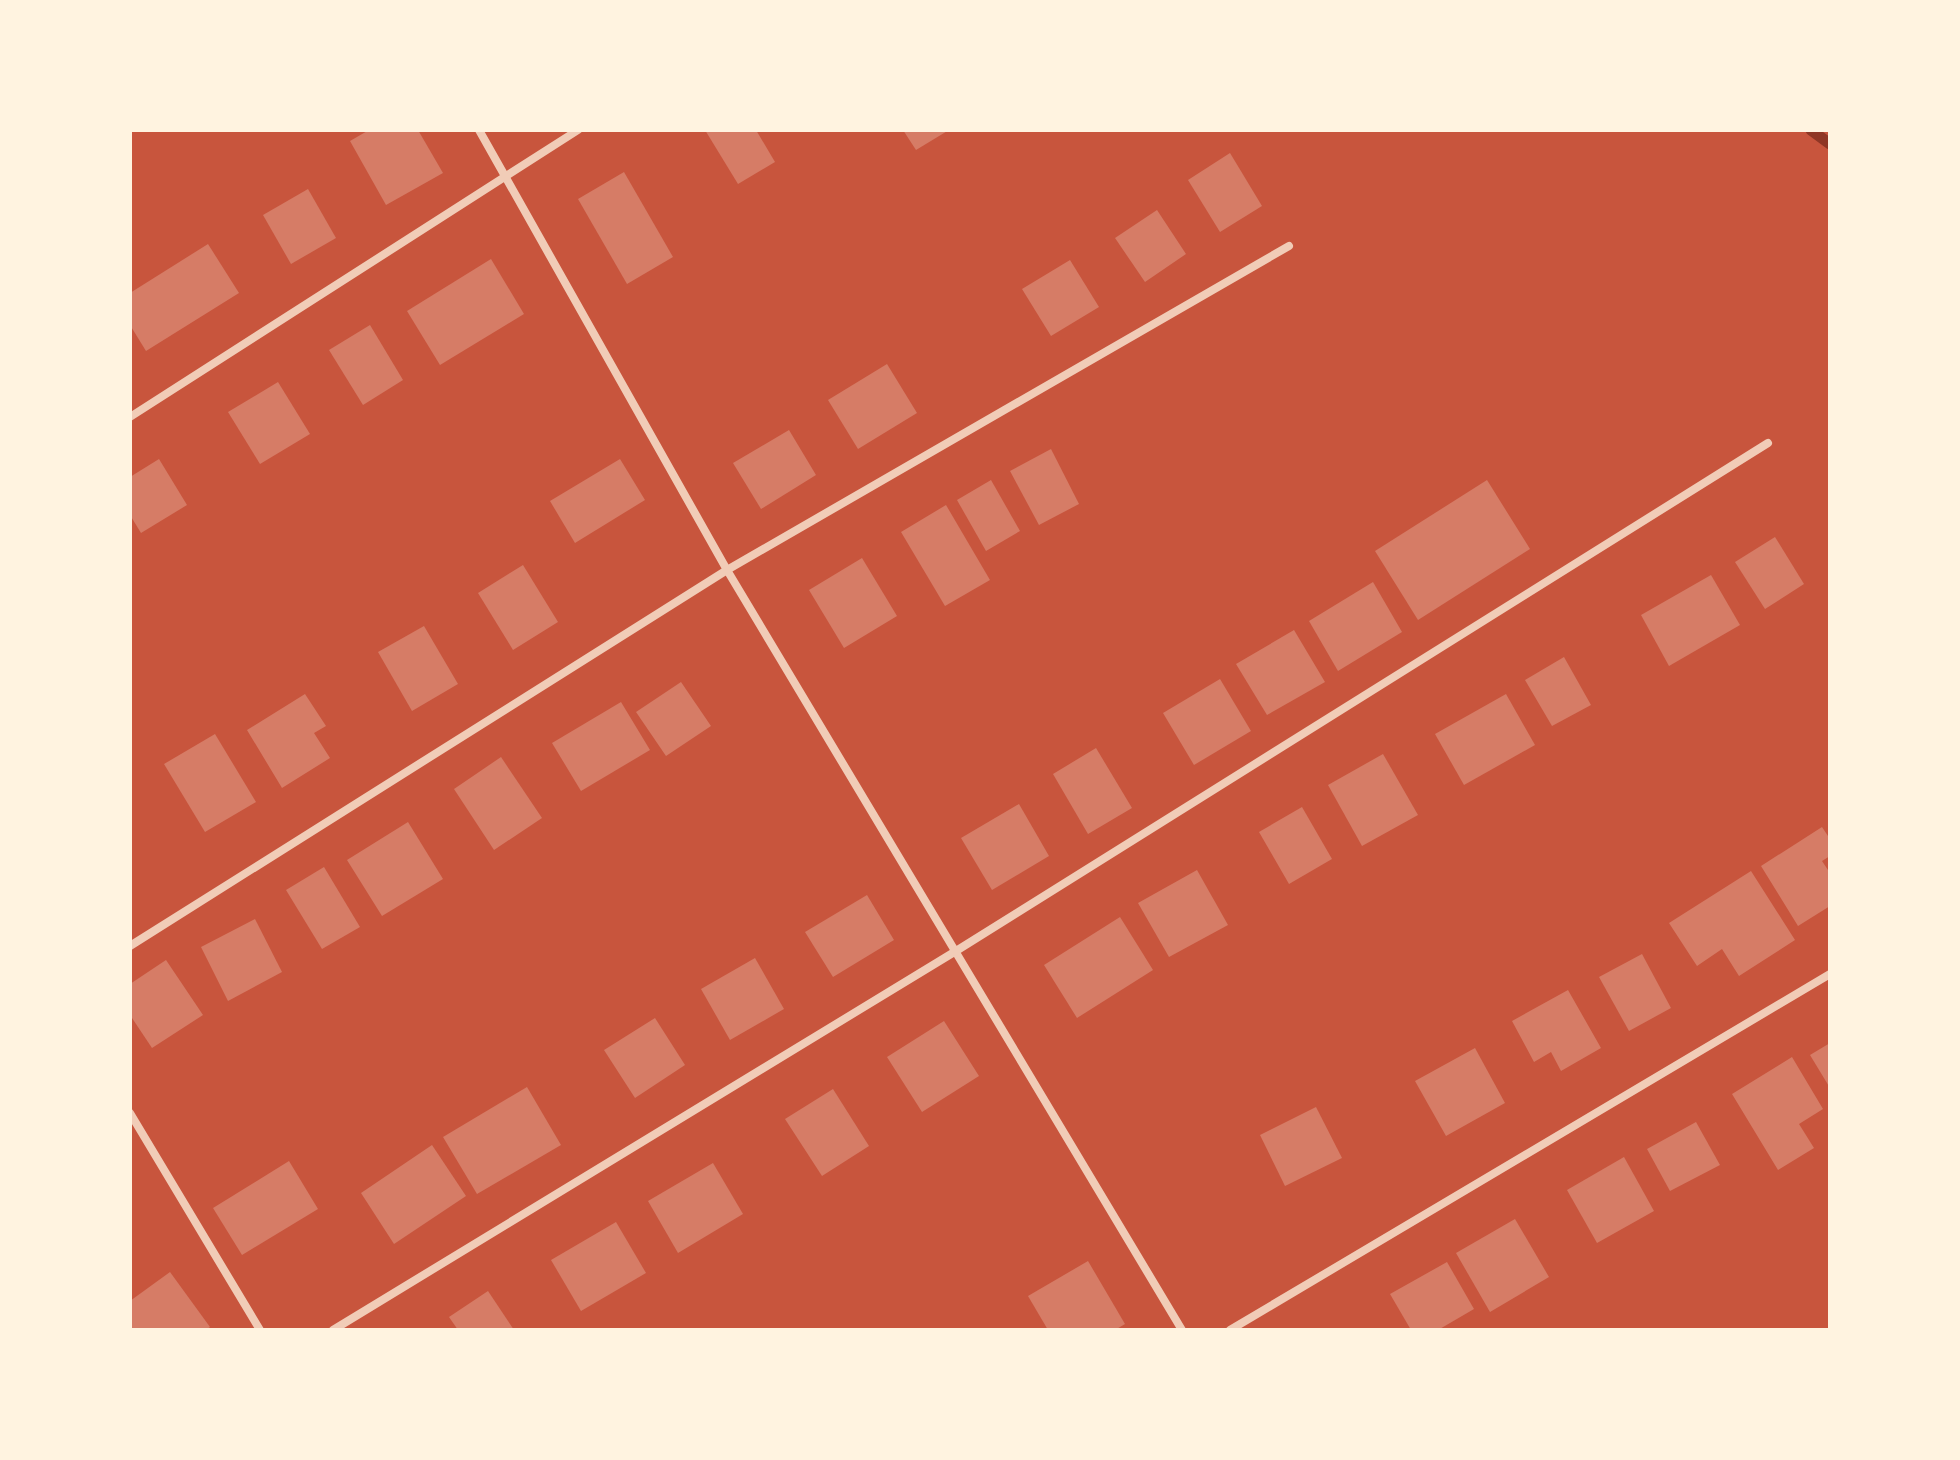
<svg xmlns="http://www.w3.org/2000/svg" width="1960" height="1460" viewBox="0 0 1960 1460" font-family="Inter,sans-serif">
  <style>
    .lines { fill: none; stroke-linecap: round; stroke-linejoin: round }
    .stream { stroke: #8f3625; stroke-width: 11 }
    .building { fill: #d67c66 }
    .minor { stroke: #f1ccb7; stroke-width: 8 }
  </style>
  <rect width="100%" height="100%" fill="#c8553d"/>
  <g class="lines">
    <!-- stream -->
    <polyline class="stream" points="1811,130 1830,144"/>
  </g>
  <!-- building -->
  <g class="building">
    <polygon points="369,130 418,130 443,173 386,205 350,141"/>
    <polygon points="705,130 756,130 775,162 738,184"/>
    <polygon points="903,130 949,130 916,150"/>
    <polygon points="1230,153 1262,206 1220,232 1188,180"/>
    <polygon points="624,172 673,257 627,284 578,199"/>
    <polygon points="308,189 336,238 291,264 263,215"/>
    <polygon points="1157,210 1186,254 1145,282 1115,238"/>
    <polygon points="208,244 239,293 146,351 130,325 130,293"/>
    <polygon points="491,259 524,314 440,365 407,311"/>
    <polygon points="1070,260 1099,307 1051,336 1022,289"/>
    <polygon points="370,325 403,380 363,405 329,350"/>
    <polygon points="887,364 917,413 858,449 828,400"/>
    <polygon points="278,382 310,434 260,464 228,412"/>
    <polygon points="789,430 816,475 761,509 733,463"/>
    <polygon points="1051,449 1079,504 1039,525 1010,471"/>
    <polygon points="159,459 187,505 141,533 130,515 130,477"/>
    <polygon points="620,459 645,500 575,543 550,501"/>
    <polygon points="991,480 1020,531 986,551 957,500"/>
    <polygon points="1487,480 1530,549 1418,620 1375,551"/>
    <polygon points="946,505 990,580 945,606 901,532"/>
    <polygon points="1775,537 1804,584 1765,609 1735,562"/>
    <polygon points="862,558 897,616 844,648 809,590"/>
    <polygon points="523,565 558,622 513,650 478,593"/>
    <polygon points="1711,575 1740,625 1669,666 1641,615"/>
    <polygon points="1373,582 1402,632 1338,671 1309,621"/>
    <polygon points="424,626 458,684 412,711 378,652"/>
    <polygon points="1294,630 1325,682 1267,715 1236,664"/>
    <polygon points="1564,657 1591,705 1552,726 1525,680"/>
    <polygon points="1220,679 1251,731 1194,765 1163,713"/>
    <polygon points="681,682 711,726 666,756 636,712"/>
    <polygon points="305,694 326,726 314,733 330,758 282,788 247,730"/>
    <polygon points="1506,694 1535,745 1464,785 1435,734"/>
    <polygon points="621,702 650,750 581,791 552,743"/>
    <polygon points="215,734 256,802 205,832 164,764"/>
    <polygon points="1096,748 1132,808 1088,834 1053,774"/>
    <polygon points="1383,754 1418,815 1362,846 1328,785"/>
    <polygon points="501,757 542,818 494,850 454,789"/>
    <polygon points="1019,804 1049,856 992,890 961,838"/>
    <polygon points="1302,807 1332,859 1289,884 1259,832"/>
    <polygon points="408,822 443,879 382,916 347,860"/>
    <polygon points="1822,827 1830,839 1830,856 1822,861 1830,873 1830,906 1798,926 1761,866"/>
    <polygon points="324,867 360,927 322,949 286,890"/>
    <polygon points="1197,870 1228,925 1169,957 1138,903"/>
    <polygon points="1751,871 1795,940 1739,976 1722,949 1697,966 1669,923"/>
    <polygon points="867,895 894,940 833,977 805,932"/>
    <polygon points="1120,917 1153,970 1077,1018 1044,965"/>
    <polygon points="255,919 282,972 228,1001 201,947"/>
    <polygon points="1642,954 1671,1008 1629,1031 1599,977"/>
    <polygon points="755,958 784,1009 730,1040 701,989"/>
    <polygon points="166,960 203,1015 152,1048 130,1015 130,984"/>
    <polygon points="1568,990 1601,1048 1561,1071 1551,1052 1534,1062 1512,1021"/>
    <polygon points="655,1018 685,1065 635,1098 604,1050"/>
    <polygon points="944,1021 979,1076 922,1112 887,1057"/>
    <polygon points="1830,1043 1830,1088 1810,1055"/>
    <polygon points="1475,1048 1505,1103 1446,1136 1415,1081"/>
    <polygon points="1792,1057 1823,1109 1799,1124 1814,1148 1778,1170 1732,1094"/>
    <polygon points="527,1087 561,1145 477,1194 443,1137"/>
    <polygon points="833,1089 869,1146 822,1176 785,1119"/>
    <polygon points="1316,1107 1342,1158 1285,1186 1260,1135"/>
    <polygon points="1696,1122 1720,1165 1670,1191 1647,1149"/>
    <polygon points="432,1145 466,1196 394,1244 361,1193"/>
    <polygon points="1624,1157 1654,1211 1597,1243 1567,1190"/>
    <polygon points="289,1161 318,1209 242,1255 213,1208"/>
    <polygon points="713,1163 743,1214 678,1253 648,1201"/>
    <polygon points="1515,1219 1549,1277 1490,1312 1456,1253"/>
    <polygon points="616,1222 646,1273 581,1311 551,1260"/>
    <polygon points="1088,1261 1125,1324 1115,1330 1048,1330 1028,1296"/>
    <polygon points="1447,1262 1474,1309 1438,1330 1411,1330 1390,1294"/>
    <polygon points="170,1272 210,1327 206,1330 130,1330 130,1301"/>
    <polygon points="488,1291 514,1330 458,1330 449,1317"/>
  </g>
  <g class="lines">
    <!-- minor -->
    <g class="minor">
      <polyline points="479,130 727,570 1182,1330"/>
      <polyline points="130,417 578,130"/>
      <polyline points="130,946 727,570 1289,246"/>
      <polyline points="130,1113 260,1330"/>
      <polyline points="333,1330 956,951 1768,443"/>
      <polyline points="1230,1330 1830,974"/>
    </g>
  </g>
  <!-- border -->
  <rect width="1960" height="1460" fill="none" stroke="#fff3e0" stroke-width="264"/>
</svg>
